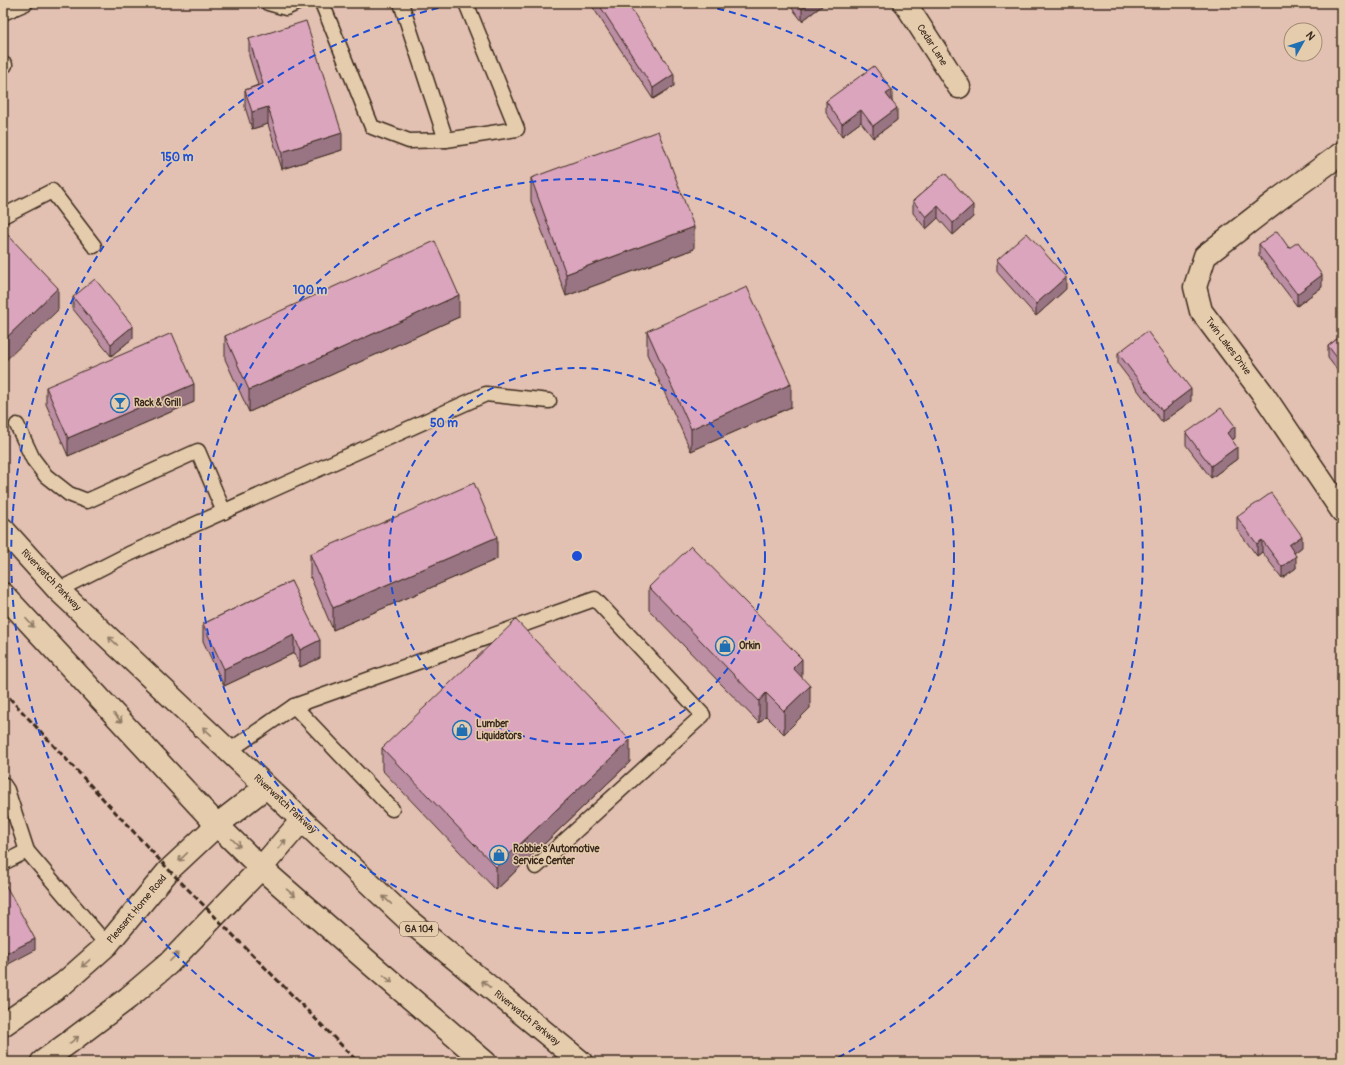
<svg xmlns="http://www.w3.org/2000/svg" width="1345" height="1065" viewBox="0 0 1345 1065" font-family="Pangolin,sans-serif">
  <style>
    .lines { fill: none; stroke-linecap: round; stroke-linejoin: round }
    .service-casing { stroke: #3b2a1e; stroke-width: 17 }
    .minor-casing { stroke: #3b2a1e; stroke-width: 25 }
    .secondary-casing { stroke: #3b2a1e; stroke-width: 25 }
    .primary-casing { stroke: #3b2a1e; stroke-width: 25 }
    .service { stroke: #e5ccad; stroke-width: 14 }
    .minor { stroke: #e5ccad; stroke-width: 22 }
    .secondary { stroke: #e5ccad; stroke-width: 22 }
    .primary { stroke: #e5ccad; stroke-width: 22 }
    .rail { stroke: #3b2a1e; stroke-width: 3; stroke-dasharray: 6 3; stroke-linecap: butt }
    .wall { fill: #bb8ea3; stroke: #3b2a1e }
    .shaded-wall { fill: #997484; stroke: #3b2a1e }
    .building { fill: #daa5bd; stroke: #3b2a1e }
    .oneway { stroke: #907b66 }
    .ring { fill: none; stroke: #1d4ed8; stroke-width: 2; stroke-dasharray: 7 5 }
    .labels { text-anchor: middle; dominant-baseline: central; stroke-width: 3; stroke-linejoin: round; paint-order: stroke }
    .shield { fill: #e5ccad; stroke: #6e5b49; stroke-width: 1 }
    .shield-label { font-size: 9px; font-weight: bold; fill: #3b2a1e }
    .street-label { font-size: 10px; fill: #3b2a1e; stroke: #e5ccad }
    .poi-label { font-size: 10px; font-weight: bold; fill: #3b2a1e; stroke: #e5ccad; text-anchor: start }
    .centre { fill: #1d4ed8; stroke: #e5ccad; stroke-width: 2 }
    .ring-label { font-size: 12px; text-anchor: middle; font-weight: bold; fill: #1d4ed8; stroke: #e5ccad; stroke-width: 3; stroke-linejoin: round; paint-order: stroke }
  </style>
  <rect width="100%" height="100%" fill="#e2c0b2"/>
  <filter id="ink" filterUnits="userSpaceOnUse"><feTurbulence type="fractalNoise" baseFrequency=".025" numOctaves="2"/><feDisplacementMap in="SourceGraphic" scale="8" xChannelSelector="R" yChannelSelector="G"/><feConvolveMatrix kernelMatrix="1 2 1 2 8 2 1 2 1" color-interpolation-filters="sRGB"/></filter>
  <g filter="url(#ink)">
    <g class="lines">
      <!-- service casing -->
      <g class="service-casing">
        <g id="service">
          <polyline points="268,3 286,8 297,3"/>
          <polyline points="322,3 372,127 409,141 446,140 401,3"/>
          <polyline points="3,13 26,3"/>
          <polyline points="3,66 5,65"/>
          <polyline points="446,140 517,129 466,3"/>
          <polyline points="3,216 52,191 94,246"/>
          <polyline points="17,425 33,459 46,476 69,494 87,501 198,451 224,512"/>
          <polyline points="58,590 129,554 486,394 549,401"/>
          <polyline points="294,706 392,809"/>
          <polyline points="229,751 294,706 595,599 703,715 536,867"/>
          <polyline points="3,784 7,790 27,851"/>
          <polyline points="3,863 27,851 107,945"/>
        </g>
      </g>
      <!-- minor casing -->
      <g class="minor-casing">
        <g id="minor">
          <polyline points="905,3 959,87"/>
          <polyline points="1342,153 1276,201 1205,256 1195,287 1201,311 1261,391 1342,511"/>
        </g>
      </g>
      <!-- secondary casing -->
      <g class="secondary-casing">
        <g id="secondary">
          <polyline points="3,1025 64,983 107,945 169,870 217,825 266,787"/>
          <polyline points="42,1062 67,1044 128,998 168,964 261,868 302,820"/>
        </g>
      </g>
      <!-- primary casing -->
      <g class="primary-casing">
        <g id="primary">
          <polyline points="3,529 58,590 408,920 581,1062"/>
          <polyline points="3,594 217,825 261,868 373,966 485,1062"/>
        </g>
      </g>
      <!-- service -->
      <use href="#service" class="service"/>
      <!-- minor -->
      <use href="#minor" class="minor"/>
      <!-- secondary -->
      <use href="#secondary" class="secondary"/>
      <!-- primary -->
      <use href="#primary" class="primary"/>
      <!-- rail -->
      <polyline class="rail" points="3,691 169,870 358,1062"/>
    </g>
    <!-- wall -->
    <g class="wall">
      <polygon points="592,3 627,3 674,86 653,99 592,6"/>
      <polygon points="788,3 823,3 823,5 802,21"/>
      <polygon points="249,39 342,150 282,169 268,124 252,129 245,107 245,90 258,85 249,56"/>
      <polygon points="826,101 892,101 897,120 873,138 861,122 842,136 826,113"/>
      <polygon points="945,173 973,217 953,235 938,218 926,229 913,213 913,201"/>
      <polygon points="531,178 694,249 566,296 531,201"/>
      <polygon points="1259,244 1289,248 1322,287 1297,306 1259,256"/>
      <polygon points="997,260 1066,289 1036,316 997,272"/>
      <polygon points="73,297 133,338 111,356 73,309"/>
      <polygon points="459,317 249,412 225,359 225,336"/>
      <polygon points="647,331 791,407 691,451 647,354"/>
      <polygon points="1342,335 1342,376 1328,358 1328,346"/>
      <polygon points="1118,353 1191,401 1162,422 1118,364"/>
      <polygon points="46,387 194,402 68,456 46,404"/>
      <polygon points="1186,433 1235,438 1232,440 1237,459 1211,478 1186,445"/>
      <polygon points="1237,517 1302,547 1294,553 1296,568 1282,578 1262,552 1257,556 1237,529"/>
      <polygon points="310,554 497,559 333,630 310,576"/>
      <polygon points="291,581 320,658 300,667 294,653 224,686 203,641 203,624"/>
      <polygon points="649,587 802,678 810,708 784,734 766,716 759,723 649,610"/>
      <polygon points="382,748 630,762 496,890 382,770"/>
    </g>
    <!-- shaded-wall -->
    <g class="shaded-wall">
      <polygon points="810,3 823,3 823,5 802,21 802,9"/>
      <polygon points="674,74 674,86 653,99 653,88"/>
      <polygon points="892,90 892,102 886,94"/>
      <polygon points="268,107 268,124 252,129 252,112"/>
      <polygon points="897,108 897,120 873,138 873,126"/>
      <polygon points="861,110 861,122 842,136 842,124"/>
      <polygon points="342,133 342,150 282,169 282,152"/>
      <polygon points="973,205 973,217 953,235 953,223"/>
      <polygon points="938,206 938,218 926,229 926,217"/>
      <polygon points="694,227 694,249 566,296 566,274"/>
      <polygon points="1322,275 1322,287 1297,306 1297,294"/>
      <polygon points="1066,277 1066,289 1036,316 1036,304"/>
      <polygon points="58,288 58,310 3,363 3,341"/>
      <polygon points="459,295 459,317 249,412 249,390"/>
      <polygon points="133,326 133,338 111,356 111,344"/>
      <polygon points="194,384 194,402 68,456 68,438"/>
      <polygon points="791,384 791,407 691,451 691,429"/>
      <polygon points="1191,389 1191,401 1162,422 1162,411"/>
      <polygon points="1235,426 1235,438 1227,444 1227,433"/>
      <polygon points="1237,447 1237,459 1211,478 1211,466"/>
      <polygon points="1302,536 1302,547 1289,557 1289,545"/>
      <polygon points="497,537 497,559 333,630 333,608"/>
      <polygon points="1262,540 1262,552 1257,556 1257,544"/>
      <polygon points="1296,556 1296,568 1282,578 1282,567"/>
      <polygon points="294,635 294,653 224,686 224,669"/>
      <polygon points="320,640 320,658 300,667 300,650"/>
      <polygon points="802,659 802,682 793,668"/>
      <polygon points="810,686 810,708 784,734 784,711"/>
      <polygon points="766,693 766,716 759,723 759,701"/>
      <polygon points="630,740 630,762 496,890 496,867"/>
      <polygon points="35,939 35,950 3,967 3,955"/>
    </g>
    <!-- building -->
    <g class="building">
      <polygon points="598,3 627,3 674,74 653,88"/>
      <polygon points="797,3 810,3 802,9"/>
      <polygon points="306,21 342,133 282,152 268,107 252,112 245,90 263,84 249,39"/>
      <polygon points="874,66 892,90 886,94 897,108 873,126 861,110 842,124 826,101"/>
      <polygon points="658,131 694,227 566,274 531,178"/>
      <polygon points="945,173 973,205 953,223 938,206 926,217 913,201"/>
      <polygon points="1277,231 1289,248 1298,242 1322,275 1297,294 1259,244"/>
      <polygon points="1027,233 1066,277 1036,304 997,260"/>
      <polygon points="7,234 58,288 3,341 3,238"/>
      <polygon points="435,241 459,295 249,390 225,336"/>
      <polygon points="95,279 133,326 111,344 73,297"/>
      <polygon points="747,287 791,384 691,429 647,331"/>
      <polygon points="1147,331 1191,389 1162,411 1118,353"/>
      <polygon points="172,333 194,384 68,438 46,387"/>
      <polygon points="1342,335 1342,364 1328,346"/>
      <polygon points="1221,408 1235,426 1227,433 1237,447 1211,466 1186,433"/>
      <polygon points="474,483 497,537 333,608 310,554"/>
      <polygon points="1271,493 1302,536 1289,545 1296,556 1282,567 1262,540 1257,544 1237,517"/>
      <polygon points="691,546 802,659 793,668 810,686 784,711 766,693 759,701 649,587"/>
      <polygon points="291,581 320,640 300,650 294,635 224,669 203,624"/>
      <polygon points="516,620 630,740 496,867 382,748"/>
      <polygon points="3,884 5,884 35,939 3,955"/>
    </g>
    <!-- one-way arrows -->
    <defs><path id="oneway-shaft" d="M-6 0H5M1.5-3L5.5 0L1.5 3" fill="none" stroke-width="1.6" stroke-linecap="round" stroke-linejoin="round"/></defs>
    <g class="oneway">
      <use href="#oneway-shaft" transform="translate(30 623) rotate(47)"/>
      <use href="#oneway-shaft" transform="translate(113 641) rotate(-137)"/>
      <use href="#oneway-shaft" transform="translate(118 718) rotate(47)"/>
      <use href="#oneway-shaft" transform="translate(207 731) rotate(-137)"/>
      <use href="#oneway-shaft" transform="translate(236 843) rotate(44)"/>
      <use href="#oneway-shaft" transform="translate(282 844) rotate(-49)"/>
      <use href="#oneway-shaft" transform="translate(183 857) rotate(136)"/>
      <use href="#oneway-shaft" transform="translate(291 893) rotate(40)"/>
      <use href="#oneway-shaft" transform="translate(387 900) rotate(-137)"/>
      <use href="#oneway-shaft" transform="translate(174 957) rotate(-45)"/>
      <use href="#oneway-shaft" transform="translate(86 963) rotate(139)"/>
      <use href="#oneway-shaft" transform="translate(388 979) rotate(40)"/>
      <use href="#oneway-shaft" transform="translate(486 984) rotate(-140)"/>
      <use href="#oneway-shaft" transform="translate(74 1040) rotate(-38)"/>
    </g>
  </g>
  <!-- distance rings -->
  <g class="ring">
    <circle cx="577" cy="556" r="188"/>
    <circle cx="577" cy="556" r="377"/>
    <path d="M325 1062A565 565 0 0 1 460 3M694 3A565 565 0 0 1 829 1062"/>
  </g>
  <!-- icons -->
  <defs>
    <g id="bar-ring" transform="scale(1)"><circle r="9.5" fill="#e5ccad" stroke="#1f6fb2" stroke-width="1.5"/><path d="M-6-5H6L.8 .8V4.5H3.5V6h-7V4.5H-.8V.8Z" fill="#1f6fb2"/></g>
    <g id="shop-ring" transform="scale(1)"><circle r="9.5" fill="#e5ccad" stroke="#1f6fb2" stroke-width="1.5"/><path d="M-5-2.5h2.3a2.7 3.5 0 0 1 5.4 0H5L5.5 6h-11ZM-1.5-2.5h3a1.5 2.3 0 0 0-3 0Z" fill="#1f6fb2"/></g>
  </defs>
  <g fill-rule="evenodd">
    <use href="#bar-ring" x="120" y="403"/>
    <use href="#shop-ring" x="725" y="646"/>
    <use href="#shop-ring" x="462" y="730"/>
    <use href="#shop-ring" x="499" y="855"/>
  </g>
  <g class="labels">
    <!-- shield labels -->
    <rect class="shield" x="400" y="922" width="38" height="14" rx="3"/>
    <g class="shield-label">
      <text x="419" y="929">GA 104</text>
    </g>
    <!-- street labels -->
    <g class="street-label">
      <text transform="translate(932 45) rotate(57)">Cedar Lane</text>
      <text transform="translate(1228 346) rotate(53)">Twin Lakes Drive</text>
      <text transform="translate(51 580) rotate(46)">Riverwatch Parkway</text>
      <text transform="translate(285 804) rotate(43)">Riverwatch Parkway</text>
      <text transform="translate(137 909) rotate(-50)">Pleasant Home Road</text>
      <text transform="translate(527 1018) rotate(39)">Riverwatch Parkway</text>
    </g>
    <!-- poi labels -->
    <g class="poi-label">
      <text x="134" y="403">Rack &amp; Grill</text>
      <text x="739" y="646">Orkin</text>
      <text x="476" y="724">Lumber<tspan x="476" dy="12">Liquidators</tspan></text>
      <text x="513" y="849">Robbie's Automotive<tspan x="513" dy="12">Service Center</tspan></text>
    </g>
  </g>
  <circle cx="577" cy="556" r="6" class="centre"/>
  <g class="ring-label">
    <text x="177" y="161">150 m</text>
    <text x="310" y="294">100 m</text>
    <text x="444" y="427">50 m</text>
  </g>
  <!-- margin -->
  <rect width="1345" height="1065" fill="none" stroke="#e5ccad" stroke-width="16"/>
  <rect x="8" y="8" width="1329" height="1049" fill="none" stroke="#3b2a1e" stroke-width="1.5" filter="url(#ink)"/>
  <!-- north arrow -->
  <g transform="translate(1303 42) rotate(51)"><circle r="19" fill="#e5ccad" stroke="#a18b74"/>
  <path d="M0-3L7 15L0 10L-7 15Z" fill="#1f6fb2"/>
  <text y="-6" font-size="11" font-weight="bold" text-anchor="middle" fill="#3b2a1e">N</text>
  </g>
</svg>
